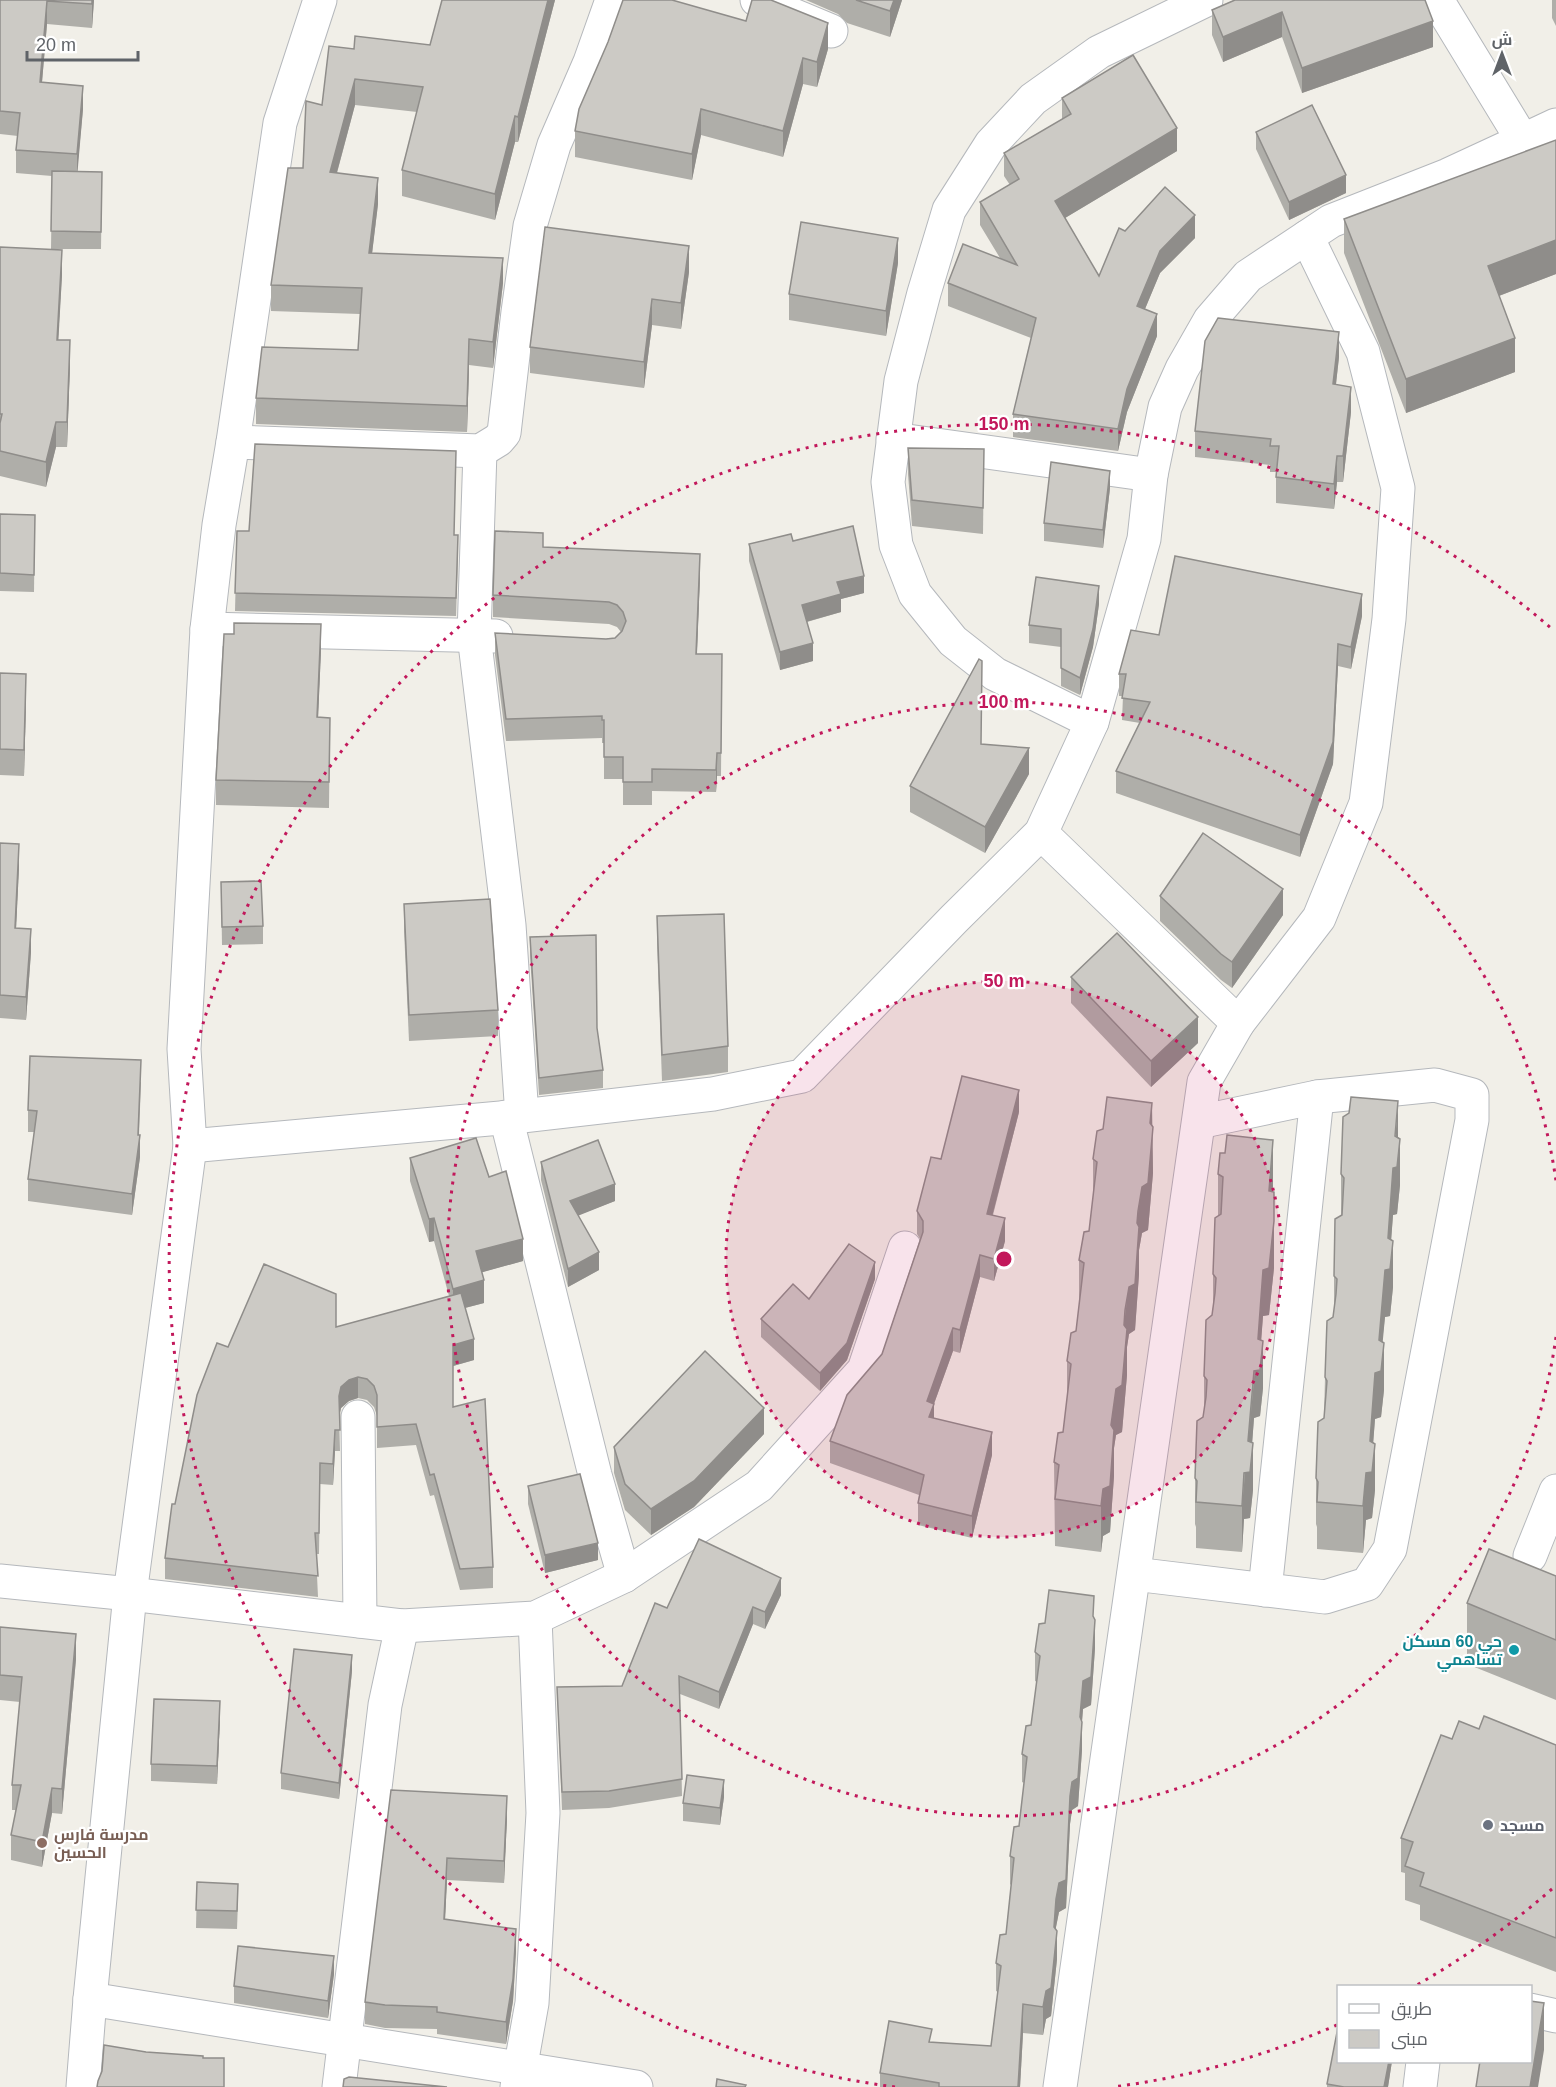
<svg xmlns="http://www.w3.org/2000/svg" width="1556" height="2087" viewBox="0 0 1556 2087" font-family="Helvetica,Cairo,sans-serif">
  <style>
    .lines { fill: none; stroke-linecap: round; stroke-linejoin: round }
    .minor-casing { stroke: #b5b8bc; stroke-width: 35 }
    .minor { stroke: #fff; stroke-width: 33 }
    .wall { fill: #afaea9 }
    .shaded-wall { fill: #8f8d8a }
    .building { fill: #cccac5; stroke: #8f8d8a; stroke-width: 1.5 }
    .ring { fill: none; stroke: #c2185b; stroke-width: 3; stroke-dasharray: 3 6 }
    .culture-dot { fill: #0f9aa8; stroke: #fff; stroke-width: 2 }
    .worship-dot { fill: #6b7280; stroke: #fff; stroke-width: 2 }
    .education-dot { fill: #8d6e63; stroke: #fff; stroke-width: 2 }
    .labels { text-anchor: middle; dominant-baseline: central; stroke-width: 4.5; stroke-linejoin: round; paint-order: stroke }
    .culture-label { font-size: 16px; font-weight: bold; fill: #0d838f; stroke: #fff; text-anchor: end }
    .worship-label { font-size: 16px; font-weight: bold; fill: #5b616d; stroke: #fff; text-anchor: start }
    .education-label { font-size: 16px; font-weight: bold; fill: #785e54; stroke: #fff; text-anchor: start }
    .centre { fill: #c2185b; stroke: #fff; stroke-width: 3 }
    .ring-label { font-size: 18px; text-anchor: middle; font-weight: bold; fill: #c2185b; stroke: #fff; stroke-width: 4.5; stroke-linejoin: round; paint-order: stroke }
  </style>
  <rect width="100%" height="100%" fill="#f1efe8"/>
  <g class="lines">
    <!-- minor casing -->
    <g class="minor-casing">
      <g id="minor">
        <polyline points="757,0 831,31"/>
        <polyline points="1437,0 1523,141"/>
        <polyline points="893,439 1151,475"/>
        <polyline points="233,442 480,451 498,440 504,433 518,312 530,226 554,145 590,62 612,0"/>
        <polyline points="480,451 474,635 509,925 522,1116"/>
        <polyline points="207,629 496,636"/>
        <polyline points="1092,722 995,674 953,641 915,594 896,545 888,482 901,381 924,293 949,210 991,144 1033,99 1099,52 1206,0"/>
        <polyline points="1041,833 1238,1023 1319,918 1366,803 1389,619 1398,488 1363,352 1307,237"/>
        <polyline points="506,1117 595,1475 624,1576"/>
        <polyline points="190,1146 522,1116 713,1094 802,1076 954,919 1041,833 1092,722 1144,539 1151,475 1165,407 1182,369 1210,320 1248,276 1331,221 1448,175 1556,125"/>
        <polyline points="358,1417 360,1621"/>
        <polyline points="1530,1556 1556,1491"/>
        <polyline points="1134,1574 1325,1597 1367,1584 1390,1549 1472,1120 1472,1095 1435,1085 1317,1097 1199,1122"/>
        <polyline points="0,1581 130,1594 402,1626 535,1618 624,1576 759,1486 864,1370 905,1248"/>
        <polyline points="1265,1590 1317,1097"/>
        <polyline points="90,1999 636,2087"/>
        <polyline points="1530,2010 1556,2016"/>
        <polyline points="83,2087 90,1999 130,1594 190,1146 184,1049 207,629 219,525 233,442 280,123 320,0"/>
        <polyline points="339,2087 385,1705 402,1626"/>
        <polyline points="517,2087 532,2003 543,1813 535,1618"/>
        <polyline points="1060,2087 1204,1082 1238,1023"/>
        <polyline points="1420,2087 1423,2062"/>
      </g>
    </g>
    <!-- minor -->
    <use href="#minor" class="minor"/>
  </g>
  <!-- wall -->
  <g class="wall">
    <polygon points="0,0 94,0 92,28 47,24 42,82 83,109 77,171 102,172 101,249 51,249 52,176 16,173 16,150 18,136 0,134"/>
    <polygon points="442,0 555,0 518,142 515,142 495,220 402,196 402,170 417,112 355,105 337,173 378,204 372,253 503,283 493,368 469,365 467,432 256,424 256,398 358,350 360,314 271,311 271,285 303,168 322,105 354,49 430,45"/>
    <polygon points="806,0 902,0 890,37 847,23 838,14"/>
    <polygon points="1234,0 1433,47 1302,93 1282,37 1223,62 1212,35 1212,10"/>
    <polygon points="1552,0 1556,0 1556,26 1552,18"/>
    <polygon points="608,42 828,49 817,87 803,84 783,157 701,135 692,180 575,157 575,131"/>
    <polygon points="1062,98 1177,151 1065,218 1099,276 1125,231 1195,238 1160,273 1145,309 1157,336 1127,412 1118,451 1013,437 1013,414 1031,338 948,306 948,283 1000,258 980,225 980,202 1010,185 1004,176 1004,153 1062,120"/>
    <polygon points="1256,132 1346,193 1289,220 1256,149"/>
    <polygon points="1556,140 1556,274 1499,296 1515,372 1406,413 1344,253 1344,219"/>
    <polygon points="0,247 62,275 58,340 70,365 67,447 56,447 46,487 0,476"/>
    <polygon points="898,263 886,336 789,320 789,294"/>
    <polygon points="689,272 681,329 652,325 644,388 530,373 530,347"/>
    <polygon points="1339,357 1336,384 1351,412 1343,482 1337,482 1334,509 1276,503 1276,472 1270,472 1270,465 1195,457 1195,431"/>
    <polygon points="908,448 984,449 983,534 912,526 908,474"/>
    <polygon points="1110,488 1103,548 1044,541 1044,523"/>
    <polygon points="0,514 35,515 34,592 0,591"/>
    <polygon points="237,531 454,535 458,552 456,616 235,611"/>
    <polygon points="793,541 864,593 841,599 841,612 807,622 813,661 780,670 749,561 749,544"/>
    <polygon points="543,547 700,576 697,654 722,654 721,776 717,776 716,792 652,791 652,805 623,805 623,779 604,779 604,743 602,743 602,738 506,741 495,655 495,633 606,639 615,638 621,632 617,627 609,624 493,617 493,595"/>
    <polygon points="1099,604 1093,647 1080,695 1061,686 1061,647 1029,643 1029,625"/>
    <polygon points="1362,616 1351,669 1338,666 1333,764 1300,857 1116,793 1116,771 1140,723 1122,720 1123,696 1119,696 1119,674 1159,635"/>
    <polygon points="321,650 318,717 330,718 329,808 216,805 216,780"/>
    <polygon points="0,673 26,700 24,776 0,775"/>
    <polygon points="981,744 1029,774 985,853 910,812 910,786"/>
    <polygon points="0,843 19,867 16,928 31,952 26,1020 0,1018"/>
    <polygon points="221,882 263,926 263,944 222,945"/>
    <polygon points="1160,896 1283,915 1232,988 1221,980 1160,921"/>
    <polygon points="404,904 498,1010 498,1036 409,1041 404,930"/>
    <polygon points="657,916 728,1046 728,1072 662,1081 657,942"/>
    <polygon points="530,937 597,1028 603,1070 603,1088 539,1095 530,955"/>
    <polygon points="1071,977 1198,1043 1151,1087 1071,1003"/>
    <polygon points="141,1082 139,1135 140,1157 132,1215 28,1201 28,1179 34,1132 28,1132 28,1110"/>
    <polygon points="1019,1112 993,1215 1005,1241 994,1281 980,1277 960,1353 953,1351 934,1404 934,1418 992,1455 972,1538 918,1525 918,1503 919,1495 830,1463 830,1441 882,1354 920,1239 917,1234 917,1211"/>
    <polygon points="1152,1125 1153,1173 1148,1230 1142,1233 1139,1250 1139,1274 1135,1330 1129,1334 1127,1347 1127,1375 1122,1432 1116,1435 1114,1448 1114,1476 1110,1532 1103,1536 1101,1552 1055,1546 1054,1462 1063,1432 1067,1403 1067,1361 1076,1331 1079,1306 1079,1260 1089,1231 1093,1202 1093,1159"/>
    <polygon points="1398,1137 1400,1185 1397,1214 1393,1215 1391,1240 1393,1287 1390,1316 1385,1317 1382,1342 1384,1390 1381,1417 1375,1419 1373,1443 1375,1490 1372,1518 1366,1520 1363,1553 1317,1549 1317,1527 1316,1524 1316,1460 1324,1418 1325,1377 1334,1313 1334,1276 1341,1215 1341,1174"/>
    <polygon points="410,1158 489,1177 523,1261 482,1272 484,1303 465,1308 474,1360 453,1366 453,1407 493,1567 493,1588 460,1590 434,1495 430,1496 416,1445 377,1448 377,1416 374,1407 367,1400 358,1398 349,1401 341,1408 339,1416 340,1451 335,1451 333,1485 320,1484 319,1554 316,1554 318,1597 165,1579 165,1558 175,1504 228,1347 336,1327 449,1296 434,1241 429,1242 410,1181"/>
    <polygon points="541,1162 615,1201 578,1215 599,1270 568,1287 541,1180"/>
    <polygon points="1218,1174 1273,1186 1274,1268 1269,1315 1263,1316 1261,1340 1263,1388 1260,1416 1254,1418 1252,1443 1253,1490 1250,1518 1244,1519 1242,1552 1196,1548 1196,1527 1195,1524 1195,1478 1204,1411 1204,1376 1213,1307 1213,1274 1218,1217"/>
    <polygon points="875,1279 847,1360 820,1391 761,1337 761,1319 809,1299"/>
    <polygon points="764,1434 694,1507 651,1535 625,1510 614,1473 614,1447"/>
    <polygon points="528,1486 598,1560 545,1573 528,1504"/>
    <polygon points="1556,1576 1556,1700 1467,1664 1467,1603"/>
    <polygon points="781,1595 765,1629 753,1624 719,1709 680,1694 682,1796 609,1808 562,1810 557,1687 622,1686 667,1608"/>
    <polygon points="1094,1619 1095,1648 1091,1705 1083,1709 1082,1721 1082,1750 1078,1806 1072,1810 1070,1824 1066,1908 1059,1912 1056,1927 1057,1959 1051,2016 1046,2019 1043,2035 1023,2033 1020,2087 880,2087 880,2073 932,2042 991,2046 998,1992 996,1991 996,1963 1006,1934 1011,1885 1010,1884 1010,1856 1019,1826 1024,1783 1022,1782 1022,1754 1031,1725 1037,1682 1035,1681 1035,1652"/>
    <polygon points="0,1627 76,1659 62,1814 52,1813 42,1867 11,1860 11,1835 16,1810 12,1810 12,1785 20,1702 0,1700"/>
    <polygon points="352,1671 339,1799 281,1789 281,1773"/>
    <polygon points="220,1719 217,1784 151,1781 151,1764"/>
    <polygon points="1479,1729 1556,1745 1556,1972 1420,1920 1420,1905 1405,1900 1405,1873 1401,1872 1401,1838 1452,1739"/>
    <polygon points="391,1790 507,1818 504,1883 447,1880 445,1919 516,1951 513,2001 506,2044 437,2034 437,2029 385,2028 365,2024 365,2002"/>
    <polygon points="724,1797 720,1825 683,1821 683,1803"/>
    <polygon points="197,1882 238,1901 237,1929 196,1928"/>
    <polygon points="334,1974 328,2018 234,2003 234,1986"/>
    <polygon points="1338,2061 1392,2061 1388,2087 1327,2087 1327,2084"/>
  </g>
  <!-- shaded-wall -->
  <g class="shaded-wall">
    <polygon points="92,0 94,0 92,28"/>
    <polygon points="548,0 555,0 518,142 518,117"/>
    <polygon points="894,0 902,0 890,37 890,11"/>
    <polygon points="47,1 47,24 40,105 40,82"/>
    <polygon points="1282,12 1282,37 1223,62 1223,37"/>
    <polygon points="1433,21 1433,47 1302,93 1302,68"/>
    <polygon points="828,23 828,49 817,87 817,62"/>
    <polygon points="803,58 803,84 783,157 783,131"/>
    <polygon points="355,79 355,105 330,198 330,172"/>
    <polygon points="83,86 83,109 77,178 77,154"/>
    <polygon points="701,109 701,135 692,180 692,154"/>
    <polygon points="515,116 515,142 495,220 495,194"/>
    <polygon points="1177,128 1177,151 1055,224 1055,201"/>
    <polygon points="1346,175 1346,193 1289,220 1289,202"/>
    <polygon points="378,178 378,204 369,279 369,253"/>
    <polygon points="1195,215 1195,238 1160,273 1137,328 1137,306 1160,251"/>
    <polygon points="898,238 898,263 886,336 886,311"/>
    <polygon points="1556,240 1556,274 1488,300 1488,266"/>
    <polygon points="689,246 689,272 681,329 681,303"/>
    <polygon points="62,250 62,275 57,365 57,340"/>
    <polygon points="503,258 503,283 493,368 493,342"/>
    <polygon points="652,299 652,325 644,388 644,362"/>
    <polygon points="1157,314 1157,336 1127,412 1118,451 1118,429 1127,389"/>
    <polygon points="1339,332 1339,357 1333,410 1333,384"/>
    <polygon points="1515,338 1515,372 1406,413 1406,379"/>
    <polygon points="469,339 469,365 467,432 467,406"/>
    <polygon points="70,340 70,365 67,447 67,422"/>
    <polygon points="1351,387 1351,412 1343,482 1343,456"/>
    <polygon points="56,422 56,447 46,487 46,462"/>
    <polygon points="1337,456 1337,482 1334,509 1334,484"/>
    <polygon points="1110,471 1110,488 1103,548 1103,530"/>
    <polygon points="700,554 700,576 696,676 696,654"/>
    <polygon points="864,576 864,593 841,599 841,612 802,623 802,605 837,582"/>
    <polygon points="1099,586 1099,604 1093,647 1080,695 1080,678"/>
    <polygon points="1362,594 1362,616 1351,669 1351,647"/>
    <polygon points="321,624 321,650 317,743 317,717"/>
    <polygon points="813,643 813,661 780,670 780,652"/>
    <polygon points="1338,644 1338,666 1333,764 1300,857 1300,835"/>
    <polygon points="26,674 26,700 24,776 24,750"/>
    <polygon points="1029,748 1029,774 985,853 985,827"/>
    <polygon points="717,753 717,776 716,792 716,770"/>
    <polygon points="19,844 19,867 15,951 15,928"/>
    <polygon points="1283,889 1283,915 1232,988 1232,962"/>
    <polygon points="31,929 31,952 26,1020 26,997"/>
    <polygon points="1198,1017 1198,1043 1151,1087 1151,1061"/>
    <polygon points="141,1060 138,1145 140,1135 140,1157 132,1215 132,1194"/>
    <polygon points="1019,1090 1019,1112 987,1236 987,1214"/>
    <polygon points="1398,1101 1398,1148 1400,1139 1400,1185 1397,1214 1393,1215 1389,1269 1393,1241 1393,1287 1390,1316 1385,1317 1380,1371 1384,1343 1384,1390 1381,1417 1375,1419 1371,1472 1375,1444 1375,1490 1372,1518 1366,1520 1363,1553 1363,1506 1366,1473 1370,1441 1375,1373 1388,1238"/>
    <polygon points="1152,1103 1153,1173 1148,1230 1142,1233 1139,1250 1139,1274 1135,1330 1129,1334 1127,1347 1127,1375 1122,1432 1116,1435 1114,1448 1114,1476 1110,1532 1103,1536 1101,1552 1101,1506"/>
    <polygon points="1273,1140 1273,1186 1269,1238 1269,1191"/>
    <polygon points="615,1184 615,1201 570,1219 570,1201"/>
    <polygon points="434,1218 434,1241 429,1242 429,1219"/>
    <polygon points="1005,1218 1005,1241 994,1281 994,1259"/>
    <polygon points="1274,1221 1274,1268 1269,1315 1263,1316 1259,1370 1263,1341 1263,1388 1260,1416 1254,1418 1250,1472 1253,1443 1253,1490 1250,1518 1244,1519 1242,1552 1242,1506 1258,1339 1263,1270"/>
    <polygon points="523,1239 523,1261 476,1274 476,1251"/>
    <polygon points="599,1252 599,1270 568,1287 568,1269"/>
    <polygon points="980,1255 980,1277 960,1353 960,1330"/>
    <polygon points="875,1262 875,1279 847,1360 820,1391 820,1373"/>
    <polygon points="484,1280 484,1303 453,1311 453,1289"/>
    <polygon points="953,1328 953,1351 927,1423 927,1401"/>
    <polygon points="474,1339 474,1360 453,1366 453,1345"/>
    <polygon points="358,1377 358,1398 349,1401 341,1408 339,1417 339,1396 341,1387 349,1380"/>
    <polygon points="934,1404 934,1426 929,1417"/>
    <polygon points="764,1408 764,1434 694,1507 651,1535 651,1509"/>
    <polygon points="335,1430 335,1451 333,1485 333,1464"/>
    <polygon points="992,1432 992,1455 972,1538 972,1516"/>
    <polygon points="598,1543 598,1560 545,1573 545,1555"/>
    <polygon points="781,1578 781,1595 765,1629 765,1612"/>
    <polygon points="753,1607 753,1624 719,1709 719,1692"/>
    <polygon points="1095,1620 1095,1648 1091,1705 1083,1709 1080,1746 1080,1717 1083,1681"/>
    <polygon points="76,1634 76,1659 62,1814 62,1789"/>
    <polygon points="352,1655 352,1671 339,1799 339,1783"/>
    <polygon points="220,1701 220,1719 217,1784 217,1766"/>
    <polygon points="1082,1722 1082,1750 1078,1806 1072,1810 1070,1824 1066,1908 1059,1912 1056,1927 1054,1955 1054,1927 1056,1899 1070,1796"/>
    <polygon points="724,1780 724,1797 720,1825 720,1808"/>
    <polygon points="52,1788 52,1813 42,1867 42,1842"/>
    <polygon points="507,1796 507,1818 504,1883 504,1861"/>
    <polygon points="447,1858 447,1880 444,1941 444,1919"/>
    <polygon points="516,1929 516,1951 513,2001 506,2044 506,2022"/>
    <polygon points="1057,1931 1057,1959 1051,2016 1046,2019 1043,2035 1043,2007"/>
    <polygon points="334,1956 334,1974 328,2018 328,2001"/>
    <polygon points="1544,2003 1544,2050 1538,2087 1530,2087"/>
    <polygon points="1023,2004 1023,2033 1020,2087 1018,2087"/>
    <polygon points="1389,2061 1392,2061 1388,2087 1384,2087"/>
  </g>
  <!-- building -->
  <g class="building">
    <polygon points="0,0 92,0 92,4 47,1 40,82 83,86 77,154 16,150 20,113 0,111"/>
    <polygon points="442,0 548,0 518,117 515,116 495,194 402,170 423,87 355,79 330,172 378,178 369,253 503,258 493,342 469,339 467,406 256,398 262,347 358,350 362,288 271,285 288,168 303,168 306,101 322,105 329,46 354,49 355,36 430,45"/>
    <polygon points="623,0 672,0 746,21 752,0 771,0 828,23 817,62 803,58 783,131 701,109 692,154 575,131 579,109 608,42"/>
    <polygon points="856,0 894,0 890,11"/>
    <polygon points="1235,0 1425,0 1433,21 1302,68 1282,12 1223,37 1212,10"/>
    <polygon points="1133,55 1177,128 1055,201 1099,276 1119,228 1125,231 1165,187 1195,215 1160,251 1137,306 1157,314 1127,389 1118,429 1013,414 1036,318 948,283 963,244 1017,265 980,202 1019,179 1004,153 1071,114 1062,98"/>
    <polygon points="1312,105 1346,175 1289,202 1256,132"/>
    <polygon points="1556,140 1556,240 1488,266 1515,338 1406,379 1344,219"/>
    <polygon points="52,171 102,172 101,232 51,231"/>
    <polygon points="801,222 898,238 886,311 789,294"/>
    <polygon points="545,227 689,246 681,303 652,299 644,362 530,347"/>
    <polygon points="0,247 62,250 57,340 70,340 67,422 56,422 46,462 0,451 0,423 2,414 0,414"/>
    <polygon points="1218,318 1339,332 1333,384 1351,387 1343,456 1337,456 1334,484 1276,477 1279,446 1270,446 1271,439 1195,431 1205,341"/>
    <polygon points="255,444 456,451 454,535 458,535 456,598 235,593 237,531 249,531"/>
    <polygon points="908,448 984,449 983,508 912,500"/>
    <polygon points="1051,462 1110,471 1103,530 1044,523"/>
    <polygon points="0,514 35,515 34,575 0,573"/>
    <polygon points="853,526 864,576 837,582 841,594 802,605 813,643 780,652 749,544 791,534 793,541"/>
    <polygon points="495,531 543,533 543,547 700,554 696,654 722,654 721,753 717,753 716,770 652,769 652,782 623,782 623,757 604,757 604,720 602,720 602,716 506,719 495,633 606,639 615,638 622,631 626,621 623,612 617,605 609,602 493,595"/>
    <polygon points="1175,556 1362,594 1351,647 1338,644 1333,742 1300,835 1116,771 1150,702 1122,698 1126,674 1119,674 1131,630 1159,635"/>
    <polygon points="1036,577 1099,586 1093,629 1080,678 1061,668 1061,629 1029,625"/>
    <polygon points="234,623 321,624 317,717 330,718 329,782 216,780 224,634 234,634"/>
    <polygon points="979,659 982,661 981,744 1029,748 985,827 910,786"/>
    <polygon points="0,673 26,674 24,750 0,749"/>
    <polygon points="1203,833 1283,889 1232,962 1221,954 1160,896"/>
    <polygon points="0,843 19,844 15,928 31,929 26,997 0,995"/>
    <polygon points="261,881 263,926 222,927 221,882"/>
    <polygon points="490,899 498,1010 409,1015 404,904"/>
    <polygon points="724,914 728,1046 662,1055 657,916"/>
    <polygon points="1117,933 1198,1017 1151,1061 1071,977"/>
    <polygon points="596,935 597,1028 603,1070 539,1078 530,937"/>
    <polygon points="30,1056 141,1060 138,1135 140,1135 132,1194 28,1179 37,1111 28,1110"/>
    <polygon points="962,1076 1019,1090 987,1214 1005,1218 994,1259 980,1255 960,1330 953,1328 927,1401 934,1404 929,1417 992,1432 972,1516 918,1503 924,1475 830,1441 847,1395 882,1354 923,1232 923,1221 917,1211 931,1157 941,1159"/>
    <polygon points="1107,1097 1152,1103 1150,1123 1153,1127 1148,1183 1142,1187 1138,1211 1137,1223 1139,1227 1135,1284 1129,1287 1125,1310 1124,1325 1127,1329 1122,1385 1116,1389 1111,1425 1114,1430 1110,1486 1103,1489 1101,1506 1055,1499 1059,1465 1054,1462 1058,1433 1063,1432 1071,1364 1067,1361 1071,1333 1076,1331 1084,1263 1079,1260 1084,1232 1089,1231 1097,1162 1093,1159 1097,1131 1103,1129"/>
    <polygon points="1351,1097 1398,1101 1395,1136 1400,1139 1397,1167 1393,1168 1388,1238 1393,1241 1390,1269 1385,1270 1379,1340 1384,1343 1381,1371 1375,1373 1370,1441 1375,1444 1372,1472 1366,1473 1363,1506 1317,1502 1318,1482 1316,1478 1318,1422 1324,1418 1327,1381 1325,1377 1327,1321 1333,1317 1336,1294 1337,1279 1334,1276 1335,1219 1342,1215 1344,1178 1341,1174 1343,1117 1349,1113"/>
    <polygon points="1227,1135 1273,1140 1269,1191 1274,1192 1274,1221 1269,1268 1263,1270 1258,1339 1263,1341 1260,1370 1254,1371 1248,1441 1253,1443 1250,1472 1244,1473 1242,1506 1196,1502 1197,1481 1195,1478 1197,1421 1203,1417 1206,1397 1207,1380 1204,1376 1206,1320 1212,1315 1215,1293 1216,1278 1213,1274 1215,1218 1221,1214 1223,1177 1218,1174 1220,1153 1225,1153"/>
    <polygon points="476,1138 489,1177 506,1171 523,1239 476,1251 484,1280 453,1289 434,1218 429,1219 410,1158"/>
    <polygon points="598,1140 615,1184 570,1201 599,1252 568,1269 541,1162"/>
    <polygon points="849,1244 875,1262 847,1343 820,1373 761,1319 793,1284 809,1299"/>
    <polygon points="264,1264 336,1294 336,1327 461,1293 474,1339 453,1345 453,1407 485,1399 493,1567 460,1569 434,1474 430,1475 416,1424 377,1427 377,1395 374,1386 367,1379 358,1377 349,1380 341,1387 339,1396 340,1430 335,1430 333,1464 320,1463 319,1533 315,1533 318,1576 165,1558 172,1504 175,1504 197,1395 217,1343 228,1347"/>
    <polygon points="705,1351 764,1408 694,1481 651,1509 625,1484 614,1447"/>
    <polygon points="580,1474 598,1543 545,1555 528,1486"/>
    <polygon points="699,1539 781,1578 765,1612 753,1607 719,1692 679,1676 682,1779 609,1791 562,1792 557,1687 622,1686 655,1603 667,1608"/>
    <polygon points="1489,1549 1556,1576 1556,1640 1467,1603"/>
    <polygon points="1049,1590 1094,1596 1093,1616 1095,1620 1091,1677 1083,1681 1080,1717 1082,1722 1078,1778 1072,1782 1070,1796 1066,1880 1059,1883 1056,1899 1054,1927 1057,1931 1051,1988 1046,1991 1043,2007 1023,2004 1018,2087 939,2087 939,2083 880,2073 889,2021 932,2029 929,2042 991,2046 1001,1966 996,1963 1000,1935 1006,1934 1014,1858 1010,1856 1014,1827 1019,1826 1027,1757 1022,1754 1026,1726 1031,1725 1040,1656 1035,1652 1039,1624 1045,1623"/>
    <polygon points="0,1627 76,1634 62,1789 52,1788 42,1842 11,1835 21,1785 12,1785 22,1677 0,1675"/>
    <polygon points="294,1649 352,1655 339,1783 281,1773"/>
    <polygon points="154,1699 220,1701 217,1766 151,1764"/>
    <polygon points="1484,1716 1556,1745 1556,1938 1420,1886 1424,1873 1405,1866 1413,1842 1401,1838 1441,1735 1452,1739 1459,1721 1479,1729"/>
    <polygon points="687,1775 724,1780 720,1808 683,1803"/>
    <polygon points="391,1790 507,1796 504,1861 447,1858 444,1919 516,1929 513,1979 506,2022 437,2012 437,2007 385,2005 365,2002"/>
    <polygon points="197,1882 238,1884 237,1911 196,1910"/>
    <polygon points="238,1946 334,1956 328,2001 234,1986"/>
    <polygon points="1530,2001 1544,2003 1530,2087 1476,2087 1480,2061 1530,2061"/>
    <polygon points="1338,2027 1338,2061 1389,2061 1384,2087 1344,2087 1327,2084"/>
    <polygon points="104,2045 146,2052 203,2056 203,2058 224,2058 224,2087 97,2087 98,2081 102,2071"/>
    <polygon points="349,2077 447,2087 343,2087 344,2079"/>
    <polygon points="717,2079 746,2085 745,2087 716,2087"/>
  </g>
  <!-- distance rings -->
  <circle cx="1004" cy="1259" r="278" fill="#c2185b" fill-opacity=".12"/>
  <g class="ring">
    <circle cx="1004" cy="1259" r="278"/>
    <path d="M1556 1337A557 557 0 1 1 1556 1181"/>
    <path d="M1552 1889A835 835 0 0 1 1415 1986M1337 2025A835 835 0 0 1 1113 2087M895 2087A835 835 0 1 1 1552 629"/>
  </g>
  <!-- markers -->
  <circle class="culture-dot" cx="1514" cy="1650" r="6"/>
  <circle class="worship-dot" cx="1488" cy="1825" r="6"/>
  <circle class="education-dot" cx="42" cy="1843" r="6"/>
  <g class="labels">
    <!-- culture labels -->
    <g class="culture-label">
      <text x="1502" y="1641">حي 60 مسكن<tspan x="1502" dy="18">تساهمي</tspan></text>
    </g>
    <!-- worship labels -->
    <g class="worship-label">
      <text x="1500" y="1825">مسجد</text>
    </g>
    <!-- education labels -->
    <g class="education-label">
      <text x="54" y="1834">مدرسة فارس<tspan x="54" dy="18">الحسين</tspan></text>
    </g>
  </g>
  <circle cx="1004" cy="1259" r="9" class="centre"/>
  <g class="ring-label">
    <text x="1004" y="430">150 m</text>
    <text x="1004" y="708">100 m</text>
    <text x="1004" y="987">50 m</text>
  </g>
  <!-- legend -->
  <rect x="1337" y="1985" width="195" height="78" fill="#ffffff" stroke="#bfc1c3" stroke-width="1.5"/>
  <rect x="1349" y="2004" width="30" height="9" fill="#ffffff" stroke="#bfc1c3" stroke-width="1.5"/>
  <text x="1391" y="2015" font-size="18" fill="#5f6368">طريق</text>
  <rect x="1349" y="2030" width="30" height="18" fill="#cccac5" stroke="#bfc1c3" stroke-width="1.5"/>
  <text x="1391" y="2045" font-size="18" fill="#5f6368">مبنى</text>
  <!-- north arrow -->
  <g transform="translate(1502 54)" stroke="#ffffff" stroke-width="4.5" paint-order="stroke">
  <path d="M0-4.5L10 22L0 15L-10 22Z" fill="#5f6368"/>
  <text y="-9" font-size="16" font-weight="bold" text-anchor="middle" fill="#5f6368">ش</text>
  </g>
  <!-- scale -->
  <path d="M27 51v9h111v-9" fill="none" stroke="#5f6368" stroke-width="3"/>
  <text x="36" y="51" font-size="18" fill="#5f6368" stroke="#ffffff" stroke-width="4.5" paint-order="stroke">20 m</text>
</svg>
